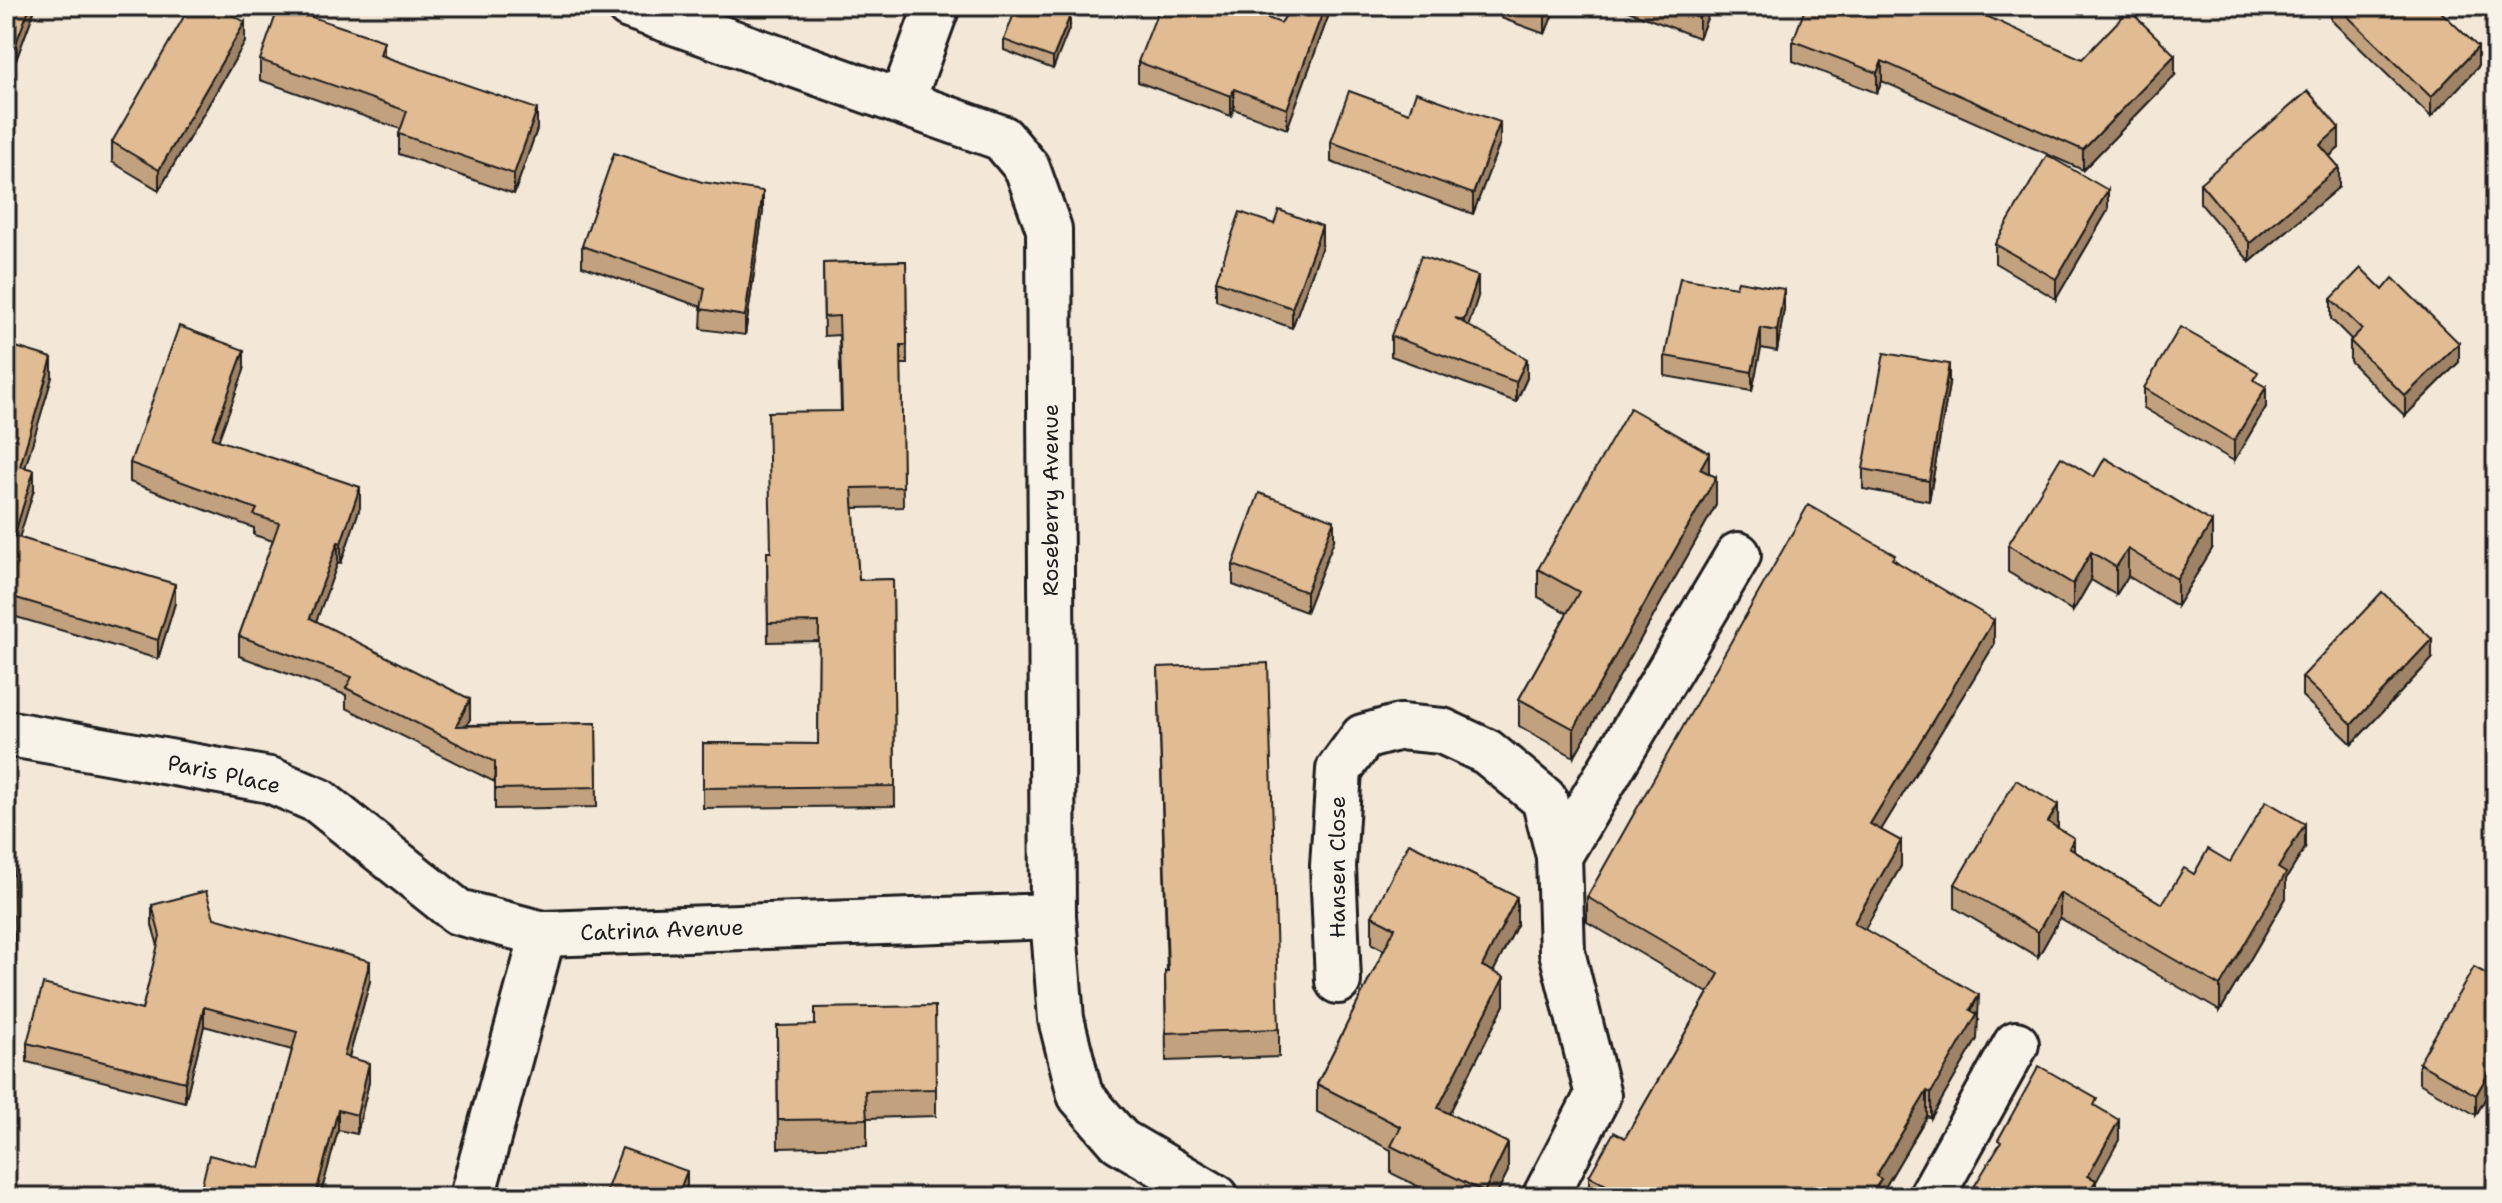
<svg xmlns="http://www.w3.org/2000/svg" width="2502" height="1203" viewBox="0 0 2502 1203" font-family="'Shantell Sans',sans-serif">
  <style>
    .lines { fill: none; stroke-linecap: round; stroke-linejoin: round }
    .street-casing { stroke: #1c1c1c; stroke-width: 50 }
    .street { stroke: #f7f3e8; stroke-width: 44 }
    .wall { fill: #c2a17e; stroke: #1c1c1c; stroke-width: 2 }
    .shaded-wall { fill: #9e8366; stroke: #1c1c1c; stroke-width: 2 }
    .building { fill: #e1bb92; stroke: #1c1c1c; stroke-width: 2 }
    .labels { text-anchor: middle; dominant-baseline: central; stroke-width: 6; stroke-linejoin: round; paint-order: stroke }
    .street-label { font-size: 22px; fill: #1c1c1c; stroke: #f7f3e8 }
  </style>
  <rect width="100%" height="100%" fill="#f3e8d7"/>
  <filter id="ink" filterUnits="userSpaceOnUse"><feTurbulence type="fractalNoise" baseFrequency=".0125" numOctaves="2"/><feDisplacementMap in="SourceGraphic" scale="16" xChannelSelector="R" yChannelSelector="G"/><feConvolveMatrix kernelMatrix="1 2 1 2 8 2 1 2 1" color-interpolation-filters="sRGB"/></filter>
  <g filter="url(#ink)">
    <g class="lines">
      <!-- street casing -->
      <g class="street-casing">
        <g id="street">
          <polyline points="629,6 1002,138 1027,168 1049,229 1053,916 1061,1019 1080,1095 1120,1141 1216,1197"/>
          <polyline points="902,102 937,6"/>
          <polyline points="6,733 270,780 319,801 458,912 543,934 1053,916"/>
          <polyline points="1559,856 1738,555"/>
          <polyline points="1338,981 1333,866 1339,770 1363,737 1400,727 1442,731 1487,752 1544,799 1559,856 1562,952 1598,1095 1545,1197"/>
          <polyline points="472,1197 543,934"/>
          <polyline points="1931,1197 2016,1044"/>
        </g>
      </g>
      <!-- street -->
      <use href="#street" class="street"/>
    </g>
    <!-- wall -->
    <g class="wall">
      <polygon points="6,6 36,6 16,60 6,57"/>
      <polygon points="1292,6 1332,6 1287,129 1234,109 1231,116 1138,82 1138,62 1281,23"/>
      <polygon points="1501,6 1556,6 1545,34 1501,18"/>
      <polygon points="1615,6 1712,6 1699,38"/>
      <polygon points="2331,6 2435,6 2478,67 2431,117 2331,20"/>
      <polygon points="1070,26 1053,69 1004,50 1004,40"/>
      <polygon points="1793,41 2082,59 2175,75 2083,170 1882,81 1877,93 1793,61"/>
      <polygon points="245,42 159,190 112,162 112,142"/>
      <polygon points="384,56 537,129 514,194 399,154 399,134 401,129 260,80 260,60"/>
      <polygon points="1409,113 1500,142 1473,214 1331,162 1331,142"/>
      <polygon points="2339,148 2330,156 2339,187 2250,262 2200,203 2200,183"/>
      <polygon points="2108,210 2056,299 1995,263 1995,244"/>
      <polygon points="763,211 745,335 701,329 702,307 582,266 582,246"/>
      <polygon points="1322,246 1292,328 1216,300 1216,281"/>
      <polygon points="906,261 907,364 901,364 903,507 853,508 859,580 893,579 895,806 703,808 703,743 818,744 819,641 768,642 767,552 770,552 841,411 839,335 824,336 823,263"/>
      <polygon points="2383,290 2459,362 2405,416 2350,361 2350,341 2351,339 2331,319 2331,299"/>
      <polygon points="1478,296 1468,326 1527,378 1516,402 1391,356 1391,336"/>
      <polygon points="1784,309 1777,351 1761,348 1752,391 1665,376 1665,356"/>
      <polygon points="6,344 52,377 25,467 34,489 19,537 175,603 158,659 6,614"/>
      <polygon points="244,370 218,440 360,507 341,563 338,562 316,621 470,719 466,725 596,723 597,807 495,809 495,782 346,708 346,695 239,656 239,636 273,541 254,535 254,528 130,482 130,463"/>
      <polygon points="2258,382 2266,407 2234,461 2144,408 2144,388"/>
      <polygon points="1949,384 1929,501 1863,489 1863,469"/>
      <polygon points="1709,474 1716,505 1574,757 1519,726 1519,699 1567,613 1538,597 1538,569"/>
      <polygon points="1334,540 1306,612 1233,585 1233,565"/>
      <polygon points="2008,545 2212,549 2177,606 2128,576 2116,595 2091,580 2073,611 2008,572"/>
      <polygon points="1895,560 1994,645 1881,830 1901,866 1865,929 1979,1020 1977,1022 1977,1039 1931,1118 1927,1116 1881,1194 1881,1197 1589,1197 1589,1176 1625,1138 1708,993 1587,922 1587,897"/>
      <polygon points="2432,659 2352,744 2302,696 2302,677"/>
      <polygon points="1158,667 1279,1029 1279,1057 1166,1061 1165,971 1167,971"/>
      <polygon points="2058,828 2074,851 2162,904 2194,874 2230,862 2305,848 2286,879 2286,898 2220,1011 2060,918 2038,957 1955,908 1955,884"/>
      <polygon points="6,842 13,842 15,980 6,980"/>
      <polygon points="152,905 214,918 370,981 349,1057 369,1082 357,1134 338,1130 320,1197 199,1197 260,1168 292,1050 204,1026 185,1102 27,1062 27,1043 142,1010 158,946 152,925"/>
      <polygon points="1372,916 1517,925 1493,972 1504,1005 1449,1114 1508,1171 1495,1197 1439,1197 1391,1173 1391,1150 1317,1112 1317,1084 1384,950 1372,944"/>
      <polygon points="2496,979 2496,1080 2476,1115 2419,1083 2419,1063"/>
      <polygon points="777,1026 936,1089 936,1116 867,1118 867,1146 778,1148"/>
    </g>
    <!-- shaded-wall -->
    <g class="shaded-wall">
      <polygon points="30,6 36,6 16,60 16,43"/>
      <polygon points="1325,6 1332,6 1287,129 1287,109"/>
      <polygon points="1548,6 1556,6 1545,34 1545,14"/>
      <polygon points="1704,6 1712,6 1699,38 1699,18"/>
      <polygon points="1070,16 1070,26 1053,69 1053,58"/>
      <polygon points="245,22 245,42 159,190 159,170"/>
      <polygon points="384,41 384,61 380,55"/>
      <polygon points="2478,47 2478,67 2431,117 2431,97"/>
      <polygon points="2175,55 2175,75 2083,170 2083,150"/>
      <polygon points="1882,61 1882,81 1877,93 1877,73"/>
      <polygon points="1234,89 1234,109 1231,116 1231,96"/>
      <polygon points="537,109 537,129 514,194 514,174"/>
      <polygon points="1500,122 1500,142 1473,214 1473,194"/>
      <polygon points="2339,128 2339,148 2320,164 2320,145"/>
      <polygon points="2339,167 2339,187 2250,262 2250,243"/>
      <polygon points="2108,190 2108,210 2056,299 2056,279"/>
      <polygon points="763,191 763,211 745,335 745,316"/>
      <polygon points="1322,226 1322,246 1292,328 1292,308"/>
      <polygon points="1478,276 1478,296 1464,340 1464,320"/>
      <polygon points="1784,289 1784,309 1777,351 1777,331"/>
      <polygon points="1761,328 1761,348 1752,391 1752,372"/>
      <polygon points="2459,343 2459,362 2405,416 2405,396"/>
      <polygon points="244,350 244,370 212,458 212,438"/>
      <polygon points="52,358 52,377 20,485 20,466"/>
      <polygon points="1527,359 1527,378 1516,402 1516,382"/>
      <polygon points="1949,364 1949,384 1929,501 1929,481"/>
      <polygon points="2266,387 2266,407 2234,461 2234,441"/>
      <polygon points="1709,453 1709,480 1700,469"/>
      <polygon points="34,470 34,489 14,555 14,536"/>
      <polygon points="1716,477 1716,505 1574,757 1574,729"/>
      <polygon points="360,487 360,507 341,563 341,543"/>
      <polygon points="1334,520 1334,540 1306,612 1306,592"/>
      <polygon points="2212,522 2212,549 2177,606 2177,579"/>
      <polygon points="338,542 338,562 310,638 310,618"/>
      <polygon points="2128,549 2128,576 2116,595 2116,567"/>
      <polygon points="2091,552 2091,580 2073,611 2073,584"/>
      <polygon points="175,584 175,603 158,659 158,640"/>
      <polygon points="1994,620 1994,645 1870,848 1870,824"/>
      <polygon points="2432,639 2432,659 2352,744 2352,724"/>
      <polygon points="470,699 470,719 457,743 456,726"/>
      <polygon points="2058,805 2058,829 2048,822"/>
      <polygon points="2305,824 2305,848 2286,879 2286,898 2220,1011 2220,986 2278,868"/>
      <polygon points="2074,838 2074,863 2069,848"/>
      <polygon points="1901,841 1901,866 1854,948 1854,923"/>
      <polygon points="2060,893 2060,918 2038,957 2038,932"/>
      <polygon points="1517,897 1517,925 1482,994 1482,966"/>
      <polygon points="370,961 370,981 344,1075 344,1056"/>
      <polygon points="1504,977 1504,1005 1438,1136 1438,1108"/>
      <polygon points="1979,995 1977,1039 1931,1118 1931,1093"/>
      <polygon points="204,1007 204,1026 185,1102 185,1082"/>
      <polygon points="2496,1060 2496,1080 2476,1115 2476,1095"/>
      <polygon points="369,1063 369,1082 357,1134 357,1115"/>
      <polygon points="1927,1091 1927,1116 1881,1194 1881,1197 1870,1197 1876,1176"/>
      <polygon points="338,1110 338,1130 320,1197 315,1197"/>
      <polygon points="2119,1120 2119,1140 2096,1182 2096,1197 2086,1197 2088,1176"/>
      <polygon points="1508,1143 1508,1171 1495,1197 1484,1197 1484,1192"/>
      <polygon points="687,1171 687,1191 685,1197 677,1197"/>
    </g>
    <!-- building -->
    <g class="building">
      <polygon points="6,6 30,6 16,43 6,39"/>
      <polygon points="190,6 217,6 245,22 159,170 112,142"/>
      <polygon points="279,6 384,41 380,55 537,109 514,174 399,134 407,111 260,60"/>
      <polygon points="1017,6 1044,6 1070,16 1053,58 1004,40"/>
      <polygon points="1160,6 1235,6 1281,23 1292,6 1325,6 1287,109 1234,89 1231,96 1138,62"/>
      <polygon points="1523,6 1548,6 1545,14"/>
      <polygon points="1668,6 1704,6 1699,18"/>
      <polygon points="1806,6 1964,6 2082,59 2129,10 2175,55 2083,150 1882,61 1877,73 1793,41"/>
      <polygon points="2337,6 2435,6 2478,47 2431,97"/>
      <polygon points="1349,91 1409,113 1416,92 1500,122 1473,194 1331,142"/>
      <polygon points="2308,91 2339,128 2320,145 2339,167 2250,243 2200,183"/>
      <polygon points="614,153 702,182 763,191 745,316 701,309 705,288 582,246"/>
      <polygon points="2047,155 2108,190 2056,279 1995,244"/>
      <polygon points="1279,210 1322,226 1292,308 1216,281 1240,212 1274,224"/>
      <polygon points="1421,256 1478,276 1464,320 1455,318 1527,359 1516,382 1391,336"/>
      <polygon points="906,261 907,345 901,345 903,487 852,488 859,580 893,579 895,786 703,788 703,743 818,744 819,622 768,623 767,552 771,552 768,412 842,411 839,316 824,317 823,263"/>
      <polygon points="2361,268 2383,290 2393,278 2459,343 2405,396 2350,341 2362,329 2331,299"/>
      <polygon points="1680,278 1736,287 1738,281 1784,289 1777,331 1761,328 1752,372 1665,356"/>
      <polygon points="179,326 244,350 212,438 360,487 341,543 338,542 310,618 470,699 456,726 596,723 597,787 495,789 495,762 346,688 352,677 239,636 279,523 254,515 257,509 130,463"/>
      <polygon points="2180,327 2258,372 2254,380 2266,387 2234,441 2144,388"/>
      <polygon points="6,344 52,358 20,466 34,470 14,536 175,584 158,640 6,595"/>
      <polygon points="1884,353 1949,364 1929,481 1863,469"/>
      <polygon points="1630,408 1709,453 1700,469 1716,477 1574,729 1519,699 1579,592 1538,569"/>
      <polygon points="2061,457 2094,477 2105,458 2212,522 2177,579 2128,549 2116,567 2091,552 2073,584 2008,545"/>
      <polygon points="1259,493 1334,520 1306,592 1233,565"/>
      <polygon points="1808,505 1895,555 1892,559 1994,620 1870,824 1901,841 1854,923 1979,995 1970,1010 1977,1014 1931,1093 1927,1091 1876,1176 1881,1179 1870,1197 1614,1197 1617,1191 1589,1176 1614,1132 1625,1138 1719,974 1587,897"/>
      <polygon points="2382,592 2432,639 2352,724 2302,677"/>
      <polygon points="1268,663 1279,1029 1166,1033 1165,971 1168,971 1158,667"/>
      <polygon points="2016,780 2058,805 2048,822 2074,838 2069,848 2162,904 2184,868 2194,874 2208,849 2230,862 2266,801 2305,824 2278,868 2286,873 2220,986 2060,893 2038,932 1955,884"/>
      <polygon points="6,842 13,842 15,960 6,960"/>
      <polygon points="1409,843 1517,897 1482,966 1504,977 1438,1108 1508,1143 1484,1192 1391,1146 1401,1127 1317,1084 1395,928 1372,916"/>
      <polygon points="206,891 214,918 370,961 344,1056 369,1063 357,1115 338,1110 315,1197 199,1197 209,1155 260,1168 297,1032 204,1007 185,1082 27,1043 43,984 142,1010 160,936 152,905"/>
      <polygon points="2474,967 2496,979 2496,1060 2476,1095 2419,1063"/>
      <polygon points="935,1006 936,1089 865,1091 867,1119 778,1120 777,1026 815,1025 815,1008"/>
      <polygon points="2039,1066 2097,1099 2094,1105 2119,1120 2088,1176 2096,1180 2086,1197 1968,1197 2001,1142 1998,1140"/>
      <polygon points="622,1148 687,1171 677,1197 604,1197"/>
    </g>
  </g>
  <g class="labels">
    <!-- street labels -->
    <g class="street-label">
      <text transform="translate(1050 500) rotate(-90)">Roseberry Avenue</text>
      <text transform="translate(224 774) rotate(12)">Paris Place</text>
      <text transform="translate(1337 867) rotate(-90)">Hansen Close</text>
      <text transform="translate(662 930) rotate(-2)">Catrina Avenue</text>
    </g>
  </g>
  <!-- margin -->
  <rect width="2502" height="1203" fill="none" stroke="#f7f3e8" stroke-width="32"/>
  <rect x="16" y="16" width="2470" height="1171" fill="none" stroke="#1c1c1c" stroke-width="3" filter="url(#ink)"/>
</svg>
